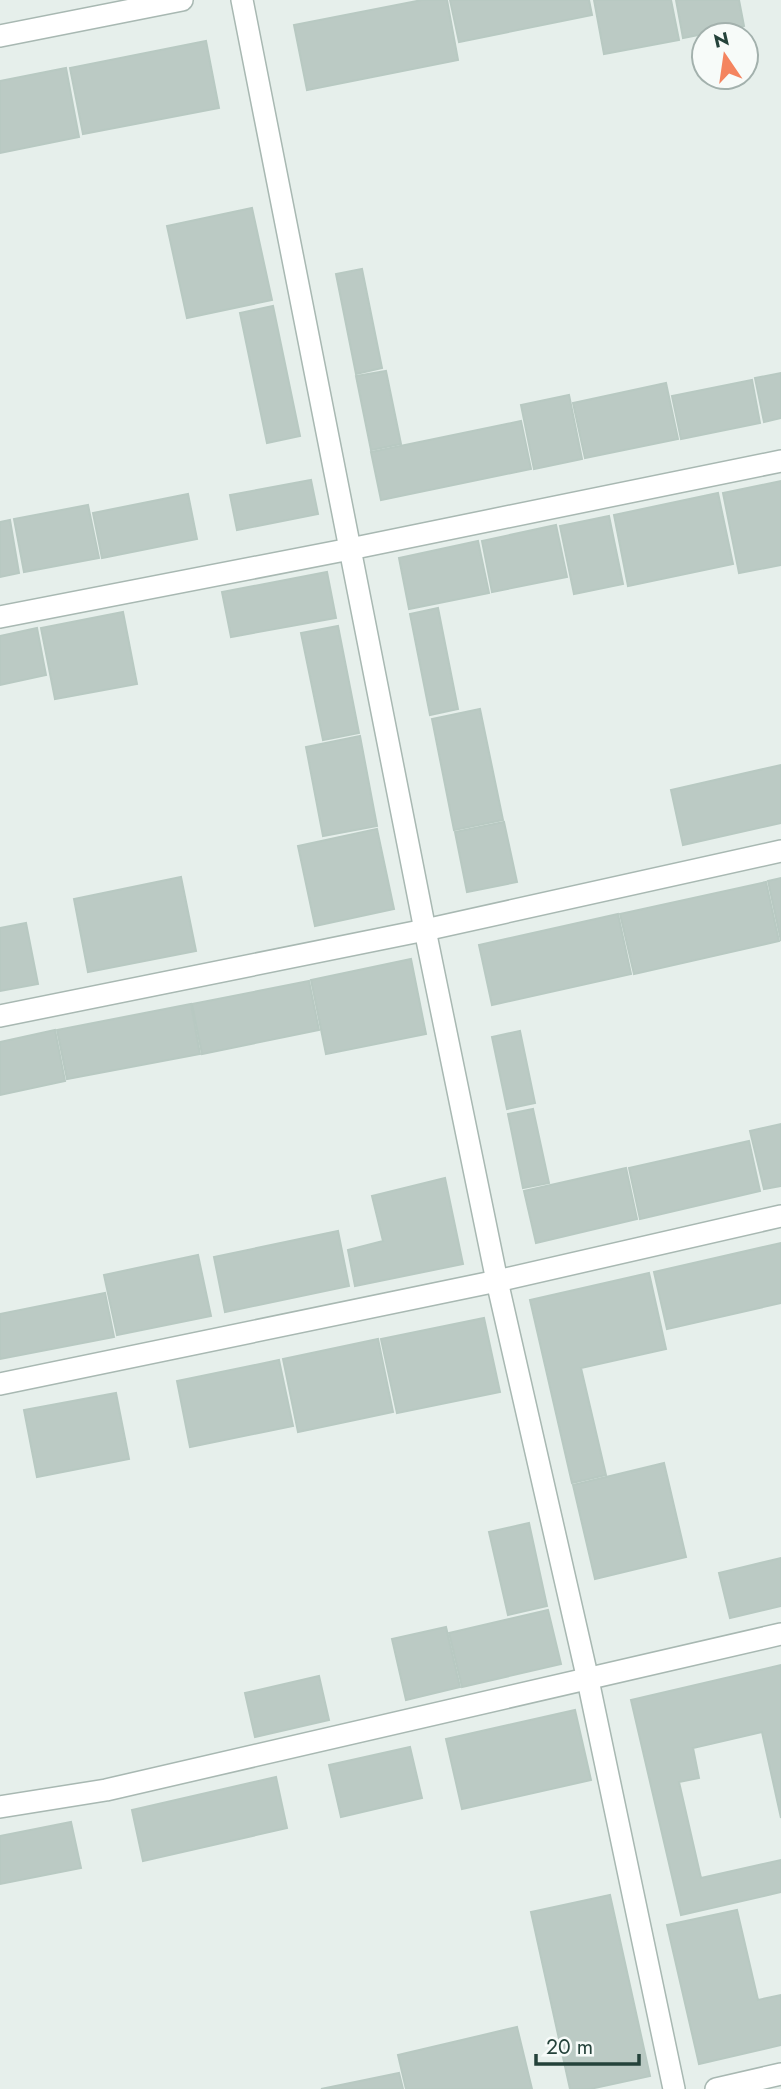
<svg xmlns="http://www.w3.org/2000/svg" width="781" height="2089" viewBox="0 0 781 2089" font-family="Jost,sans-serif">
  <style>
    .building { fill: #bbcac4; stroke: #b8c9c2; stroke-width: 2 }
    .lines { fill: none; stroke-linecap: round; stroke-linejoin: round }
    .minor-casing { stroke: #a8b8b2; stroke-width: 24 }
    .minor { stroke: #fff; stroke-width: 21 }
  </style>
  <rect width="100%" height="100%" fill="#e6efeb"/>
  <!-- building -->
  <g class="building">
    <polygon points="422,0 447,0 458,60 307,90 294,25"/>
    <polygon points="450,0 589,0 592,15 459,42"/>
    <polygon points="594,0 671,0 679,40 604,54"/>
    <polygon points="676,0 739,0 744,26 683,38"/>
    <polygon points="206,41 219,108 83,134 70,68"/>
    <polygon points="66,68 79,137 0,153 0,81"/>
    <polygon points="252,208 272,300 187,318 167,226"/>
    <polygon points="362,269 382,368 356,374 336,274"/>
    <polygon points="273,306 300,436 267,443 240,313"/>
    <polygon points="386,371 401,444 371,450 356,376"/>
    <polygon points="781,373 781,418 764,422 755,378"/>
    <polygon points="752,380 760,423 681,439 672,396"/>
    <polygon points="666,383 678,439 585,458 573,403"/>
    <polygon points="569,395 582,459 534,469 521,405"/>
    <polygon points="521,421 531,469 381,500 371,452"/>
    <polygon points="311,480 318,514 237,530 230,495"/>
    <polygon points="781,481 781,565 739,573 723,493"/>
    <polygon points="718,493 733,564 628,586 614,515"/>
    <polygon points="188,494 197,539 102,558 93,513"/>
    <polygon points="88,505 99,558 24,572 14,519"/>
    <polygon points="609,516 623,584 574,594 560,526"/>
    <polygon points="10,520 19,573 0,577 0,522"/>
    <polygon points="556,525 567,577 492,592 482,541"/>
    <polygon points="478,541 489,593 409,609 399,558"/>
    <polygon points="327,572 336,618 231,637 222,592"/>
    <polygon points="438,608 458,709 430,715 410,614"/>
    <polygon points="123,612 137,684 55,699 41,628"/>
    <polygon points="338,626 359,733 323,740 301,633"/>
    <polygon points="37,628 46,675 0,685 0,636"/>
    <polygon points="480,709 503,820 454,830 432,719"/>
    <polygon points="360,736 377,826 323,836 306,747"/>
    <polygon points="781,765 781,823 683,845 671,790"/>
    <polygon points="504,822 517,882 467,892 455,832"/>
    <polygon points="377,829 394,909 315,926 298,846"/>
    <polygon points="181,877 196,951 88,972 74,899"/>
    <polygon points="781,878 781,941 768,881"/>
    <polygon points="766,882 779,941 634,974 620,914"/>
    <polygon points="618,914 631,974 492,1005 479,945"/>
    <polygon points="26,923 38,984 0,991 0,928"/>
    <polygon points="411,959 426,1034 326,1054 311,980"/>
    <polygon points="309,981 319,1030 202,1054 192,1004"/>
    <polygon points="191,1004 200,1054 67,1079 57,1030"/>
    <polygon points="55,1030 65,1081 0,1095 0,1042"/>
    <polygon points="520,1031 535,1103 507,1109 492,1037"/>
    <polygon points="533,1109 549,1183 523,1188 508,1114"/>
    <polygon points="781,1124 781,1186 764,1189 750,1131"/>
    <polygon points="749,1141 760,1191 640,1219 629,1168"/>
    <polygon points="626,1168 637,1219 536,1243 524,1191"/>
    <polygon points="445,1178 463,1264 355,1286 348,1250 383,1241 372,1196"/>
    <polygon points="338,1231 349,1286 225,1312 214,1257"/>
    <polygon points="781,1243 781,1303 667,1329 654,1272"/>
    <polygon points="198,1255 211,1316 117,1335 104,1275"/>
    <polygon points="649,1273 666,1349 581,1368 606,1475 572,1483 530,1300"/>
    <polygon points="105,1293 114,1337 0,1359 0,1314"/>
    <polygon points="484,1318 500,1392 397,1413 381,1339"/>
    <polygon points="378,1339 393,1412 298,1432 283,1359"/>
    <polygon points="279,1360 293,1426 190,1447 177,1381"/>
    <polygon points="116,1393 129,1459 37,1477 24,1410"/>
    <polygon points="664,1463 686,1557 595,1579 573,1485"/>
    <polygon points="529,1523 547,1606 508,1615 489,1532"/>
    <polygon points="781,1558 781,1606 730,1618 719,1573"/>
    <polygon points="548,1610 561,1664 462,1687 449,1633"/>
    <polygon points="446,1627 460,1687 406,1700 392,1639"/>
    <polygon points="781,1665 781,1818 762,1732 693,1748 699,1778 679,1782 701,1878 781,1860 781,1892 681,1915 631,1700"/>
    <polygon points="319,1676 329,1720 255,1737 245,1693"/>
    <polygon points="575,1710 591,1780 462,1809 446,1739"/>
    <polygon points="410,1747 422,1798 341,1817 329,1765"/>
    <polygon points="276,1777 287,1828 143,1861 132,1810"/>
    <polygon points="71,1822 81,1868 0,1884 0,1836"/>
    <polygon points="610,1895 650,2076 590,2089 570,2089 531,1912"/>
    <polygon points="737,1910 758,2000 781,1995 781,2045 699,2064 667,1925"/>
    <polygon points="517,2027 532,2089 406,2089 398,2055"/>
    <polygon points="399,2073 403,2089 321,2089"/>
  </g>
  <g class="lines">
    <!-- minor casing -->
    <g class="minor-casing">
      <g id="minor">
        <polyline points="242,0 425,930 497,1281 588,1680 674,2089"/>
        <polyline points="0,36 182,0"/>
        <polyline points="0,617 350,549 781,461"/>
        <polyline points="0,1016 425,930 781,851"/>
        <polyline points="0,1384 497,1281 781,1216"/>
        <polyline points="0,1807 106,1790 781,1634"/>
        <polyline points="716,2089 781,2074"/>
      </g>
    </g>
    <!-- minor -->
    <use href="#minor" class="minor"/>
  </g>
  <!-- north arrow -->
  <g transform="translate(725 56) rotate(347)"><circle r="33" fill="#f7fbf9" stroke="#a3b1ad" stroke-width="2"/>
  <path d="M0-5L12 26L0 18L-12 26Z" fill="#f4845f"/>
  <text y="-10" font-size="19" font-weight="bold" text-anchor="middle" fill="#24423a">N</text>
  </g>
  <!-- scale -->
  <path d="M536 2054v10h103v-10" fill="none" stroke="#24423a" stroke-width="3.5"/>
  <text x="546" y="2054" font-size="21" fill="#24423a" stroke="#f7fbf9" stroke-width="5" paint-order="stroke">20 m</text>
</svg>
